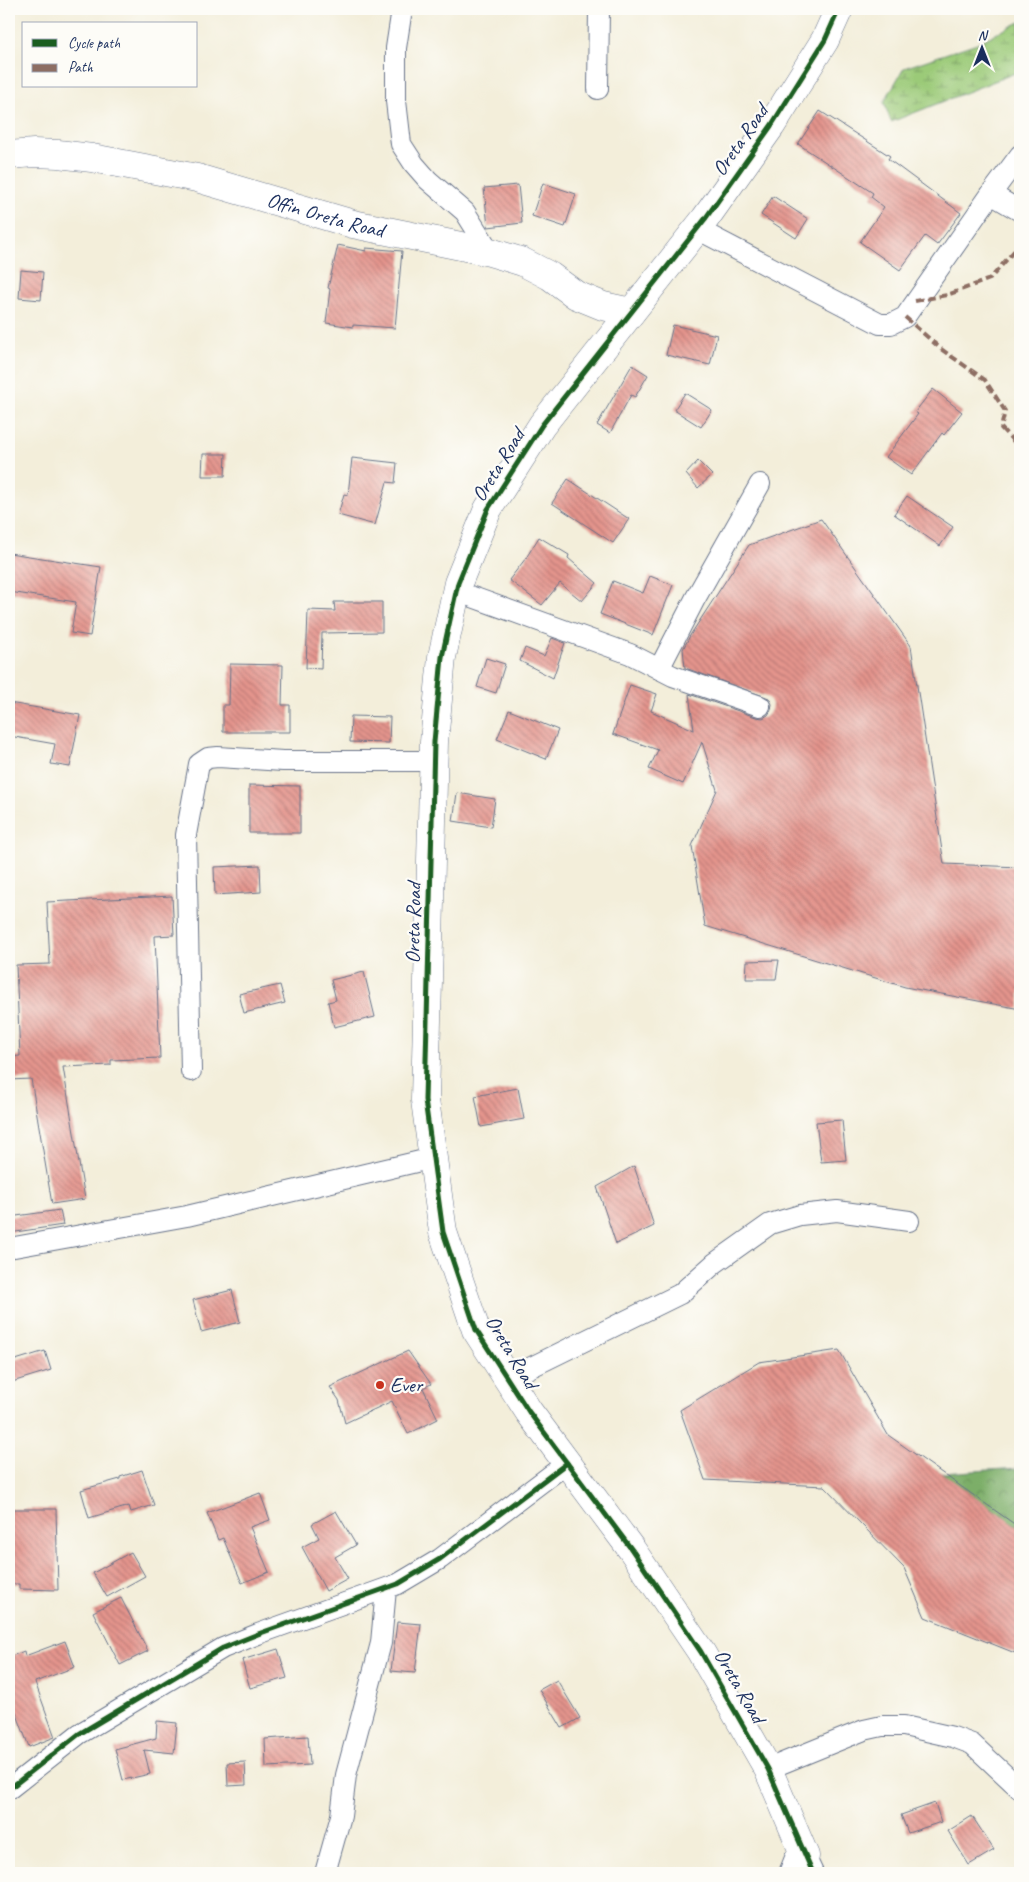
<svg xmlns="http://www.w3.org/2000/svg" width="1029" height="1882" viewBox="0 0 1029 1882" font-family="Caveat,sans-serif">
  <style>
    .forest { fill: url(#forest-crowns); stroke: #4c6e63 }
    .wetland { fill: url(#wetland-marsh); stroke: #5b7c6b }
    .building { fill: url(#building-back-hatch) }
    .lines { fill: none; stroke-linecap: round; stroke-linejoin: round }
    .street-casing { stroke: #677289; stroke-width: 22 }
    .secondary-casing { stroke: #677289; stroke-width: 29 }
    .street { stroke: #fff; stroke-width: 20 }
    .secondary { stroke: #fff; stroke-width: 28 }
    .quiet { stroke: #8d6e63; stroke-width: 4; stroke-dasharray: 8 4; stroke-linecap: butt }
    .cycleway-casing { stroke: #fdfcf7; stroke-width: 8 }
    .cycleway { stroke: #1b5e20; stroke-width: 5 }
    .poi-dot { fill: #c8321e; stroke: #fdfcf7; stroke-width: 2 }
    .labels { text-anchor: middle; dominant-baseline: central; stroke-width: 4.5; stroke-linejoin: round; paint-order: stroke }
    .street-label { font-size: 21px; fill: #1b2f5e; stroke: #fdfcf7 }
    .poi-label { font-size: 21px; fill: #1b2f5e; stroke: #fdfcf7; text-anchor: start }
  </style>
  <defs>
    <pattern id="forest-crowns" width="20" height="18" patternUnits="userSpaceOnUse" patternTransform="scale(1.25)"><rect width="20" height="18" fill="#7cae68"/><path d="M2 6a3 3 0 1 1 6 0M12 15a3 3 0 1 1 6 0" fill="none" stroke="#658e59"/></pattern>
    <pattern id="wetland-marsh" width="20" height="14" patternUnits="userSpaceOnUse" patternTransform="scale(1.25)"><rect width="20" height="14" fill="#9bca78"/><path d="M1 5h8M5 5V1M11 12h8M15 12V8" fill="none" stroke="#7ea466"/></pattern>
    <pattern id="building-back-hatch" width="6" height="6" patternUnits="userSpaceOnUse" patternTransform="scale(1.25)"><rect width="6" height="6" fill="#e4948c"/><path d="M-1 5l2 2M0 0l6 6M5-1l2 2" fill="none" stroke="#b87976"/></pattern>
  </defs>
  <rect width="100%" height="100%" fill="#fdfcf7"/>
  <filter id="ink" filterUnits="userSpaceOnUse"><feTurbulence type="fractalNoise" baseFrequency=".02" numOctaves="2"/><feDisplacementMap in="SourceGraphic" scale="10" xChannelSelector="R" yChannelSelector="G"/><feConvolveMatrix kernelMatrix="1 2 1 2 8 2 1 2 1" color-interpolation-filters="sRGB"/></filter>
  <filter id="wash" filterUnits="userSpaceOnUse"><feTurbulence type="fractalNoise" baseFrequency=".0096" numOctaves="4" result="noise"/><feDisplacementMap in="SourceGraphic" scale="20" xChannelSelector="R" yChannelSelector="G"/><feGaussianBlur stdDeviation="1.12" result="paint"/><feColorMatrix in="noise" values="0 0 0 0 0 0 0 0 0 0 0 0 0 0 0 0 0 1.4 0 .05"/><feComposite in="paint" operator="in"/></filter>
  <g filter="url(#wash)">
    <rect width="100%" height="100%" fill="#f3eeda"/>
    <!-- forest -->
    <polygon class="forest" points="1020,1468 1020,1528 942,1473"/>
    <!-- wetland -->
    <polygon class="wetland" points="1020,22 1020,71 891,122 884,102 904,68 977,43"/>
    <g id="blocks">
      <!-- building -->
      <g class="building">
        <polygon points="820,111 890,156 888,159 961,213 937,245 925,236 900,270 860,242 884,207 871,197 873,193 798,144"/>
        <polygon points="543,183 576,194 565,227 532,216"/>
        <polygon points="518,185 522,223 488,227 484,188"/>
        <polygon points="773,196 808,219 796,238 761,215"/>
        <polygon points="338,245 366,251 366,248 402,251 395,328 353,325 353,327 326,323 330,289 328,288"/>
        <polygon points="21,270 43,272 41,300 19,298"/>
        <polygon points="673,325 717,335 710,365 666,355"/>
        <polygon points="632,365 648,375 635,397 631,395 610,433 597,425"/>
        <polygon points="933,389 962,412 944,435 942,433 911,475 886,457 918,414 915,412"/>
        <polygon points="685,393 712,410 701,427 674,410"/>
        <polygon points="203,454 226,454 225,476 202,476"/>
        <polygon points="352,458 397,463 395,483 387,482 375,525 338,515 344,494 348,495"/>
        <polygon points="698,461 712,475 698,488 686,474"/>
        <polygon points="568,479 629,519 613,543 552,503"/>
        <polygon points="907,496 953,527 940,546 894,514"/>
        <polygon points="821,519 911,646 944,864 1020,867 1020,1009 905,987 705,926 692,846 717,790 702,742 683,784 649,769 658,750 613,734 630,685 657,694 651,711 694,730 689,694 756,717 763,718 768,715 771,710 772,704 769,698 685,668 683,649 691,634 749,545"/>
        <polygon points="539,537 569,555 568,558 597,583 582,601 560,583 542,605 509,580 526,558"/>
        <polygon points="9,553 101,567 90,636 71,633 76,602 9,592"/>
        <polygon points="650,576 673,585 653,635 600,614 613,581 643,593"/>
        <polygon points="334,602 382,602 382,632 322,633 321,669 306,668 308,610 335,611"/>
        <polygon points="552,638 565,643 553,678 520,661 525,648 544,656"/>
        <polygon points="486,658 505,664 496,693 477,687"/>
        <polygon points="230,664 283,665 282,705 290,705 290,732 223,732 223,705 229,705"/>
        <polygon points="9,703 80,715 70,767 51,764 55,744 9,736"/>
        <polygon points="509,710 558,730 546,759 497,739"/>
        <polygon points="351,716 390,717 389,743 350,742"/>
        <polygon points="249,785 300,786 300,833 249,833"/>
        <polygon points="457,793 495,799 491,827 453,821"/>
        <polygon points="260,865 261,892 215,895 214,867"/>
        <polygon points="172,896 174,935 155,936 160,1058 111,1060 111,1065 63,1067 85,1199 52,1204 31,1079 9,1080 9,1057 20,1056 16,965 50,964 47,902"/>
        <polygon points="779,960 776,979 746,979 747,961"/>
        <polygon points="364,972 375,1017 334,1027 328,1002 336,1000 331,980"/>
        <polygon points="280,985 285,1003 244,1013 239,994"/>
        <polygon points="518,1088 524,1119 481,1127 475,1096"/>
        <polygon points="842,1120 846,1160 821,1162 816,1122"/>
        <polygon points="634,1166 654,1226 616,1244 597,1187"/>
        <polygon points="60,1210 63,1225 9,1233 9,1217"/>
        <polygon points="232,1290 240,1322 201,1332 193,1300"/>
        <polygon points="839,1350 888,1435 1020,1528 1020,1655 925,1617 904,1568 824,1486 705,1480 680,1410 759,1362"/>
        <polygon points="45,1351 51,1370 12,1382 9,1371 9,1362"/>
        <polygon points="408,1351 431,1384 423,1388 438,1419 408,1434 392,1401 345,1423 339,1400 330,1387"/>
        <polygon points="142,1470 154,1505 131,1512 129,1506 89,1518 81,1490 120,1479 120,1477"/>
        <polygon points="260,1493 270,1520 250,1527 269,1572 242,1583 223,1538 218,1540 207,1513"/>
        <polygon points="9,1509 56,1509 58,1590 19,1589 19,1584 9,1584"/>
        <polygon points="336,1511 356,1545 335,1557 348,1579 326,1591 302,1547 319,1538 312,1524"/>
        <polygon points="131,1552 145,1576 107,1597 93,1573"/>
        <polygon points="121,1598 148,1651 120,1665 93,1612"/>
        <polygon points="397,1622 421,1624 415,1673 391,1671"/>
        <polygon points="65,1641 75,1667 35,1682 55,1737 29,1747 9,1693 9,1657 24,1651 25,1656"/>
        <polygon points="278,1649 287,1678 250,1688 242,1660"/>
        <polygon points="557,1680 580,1718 562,1728 539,1690"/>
        <polygon points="157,1721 177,1723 174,1753 144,1750 150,1774 123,1780 115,1749 156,1738"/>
        <polygon points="308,1736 310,1765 266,1767 265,1739"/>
        <polygon points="245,1762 246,1785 228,1786 227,1763"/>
        <polygon points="935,1803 941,1822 908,1833 901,1815"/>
        <polygon points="972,1816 994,1850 969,1865 948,1831"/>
      </g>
    </g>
  </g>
  <g filter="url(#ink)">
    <use href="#blocks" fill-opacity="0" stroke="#677289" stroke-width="1"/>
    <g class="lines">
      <!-- street casing -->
      <g class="street-casing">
        <g id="street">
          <polyline points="402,9 396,48 396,101 401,144 414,164 428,180 465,212 490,252"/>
          <polyline points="598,89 599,9"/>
          <polyline points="991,194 1020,211"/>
          <polyline points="697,229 880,324 891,324 905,317 991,194 1020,155"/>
          <polyline points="456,591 630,654 673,676 760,706"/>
          <polyline points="659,669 695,599 760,484"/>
          <polyline points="191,1071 186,835 199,764 208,758 218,757 283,761 434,761"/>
          <polyline points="9,1248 187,1216 433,1158"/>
          <polyline points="507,1379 680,1294 715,1263 770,1224 800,1215 837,1211 909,1221"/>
          <polyline points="768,1769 864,1730 882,1726 904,1726 953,1737 972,1744 1020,1789"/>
          <polyline points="9,1789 79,1734 223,1648 258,1634 398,1584 440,1559 567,1463"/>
          <polyline points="325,1873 341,1816 346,1775 381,1643 386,1589"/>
          <polyline points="789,1873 795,1858 805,1856 813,1873"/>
        </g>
      </g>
      <!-- secondary casing -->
      <g class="secondary-casing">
        <g id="secondary">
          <path id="s1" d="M9,155L34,153L58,154L92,158L197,178L353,224L490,252L523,262L550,276L576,295L603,306L631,312"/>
          <polyline points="805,1856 768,1769 701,1652 632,1550 529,1412 476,1330 443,1232 425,1100 434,742 442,657 458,583 488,509 542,425 705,219 771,126 825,40 839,9"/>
        </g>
      </g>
      <!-- street -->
      <use href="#street" class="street"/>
      <!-- secondary -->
      <use href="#secondary" class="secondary"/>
      <!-- quiet -->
      <g class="quiet">
        <polyline points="915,301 947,295 990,279 1020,244"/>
        <polyline points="905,317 941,349 985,380 1005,411 1001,428 1020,448"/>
      </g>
      <!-- cycleway casing -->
      <g class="cycleway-casing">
        <g id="cycleway">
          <polyline points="9,1789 79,1734 223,1648 258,1634 398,1584 440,1559 567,1463"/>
          <polyline points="813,1873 768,1769 701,1652 632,1550 529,1412 476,1330 443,1232 425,1100 434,742 442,657 458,583 488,509 542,425 705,219 771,126 825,40 839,9"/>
        </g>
      </g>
      <!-- cycleway -->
      <use href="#cycleway" class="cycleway"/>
    </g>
  </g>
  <!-- markers -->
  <circle class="poi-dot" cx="380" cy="1385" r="5"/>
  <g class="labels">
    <!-- street labels -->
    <g class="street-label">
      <text transform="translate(740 140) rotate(-55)">Oreta Road</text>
      <text stroke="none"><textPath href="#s1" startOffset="324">Offin Oreta Road</textPath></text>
      <text transform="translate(498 465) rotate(-58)">Oreta Road</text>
      <text transform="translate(413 923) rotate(-89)">Oreta Road</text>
      <text transform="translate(512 1352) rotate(59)">Oreta Road</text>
      <text transform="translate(740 1686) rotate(60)">Oreta Road</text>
    </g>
    <!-- poi labels -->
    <g class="poi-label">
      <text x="390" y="1385">Ever</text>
    </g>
  </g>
  <!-- margin -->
  <rect width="1029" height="1882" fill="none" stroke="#fdfcf7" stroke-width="30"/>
  <!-- legend -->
  <rect x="22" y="22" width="175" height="65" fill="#fdfcf7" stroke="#a3aaba"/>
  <rect x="32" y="39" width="25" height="8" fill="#1b5e20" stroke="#a3aaba"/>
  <text x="68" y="48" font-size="15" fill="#1b2f5e">Cycle path</text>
  <rect x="32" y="64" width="25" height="8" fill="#8d6e63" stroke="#a3aaba"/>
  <text x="68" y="72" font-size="15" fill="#1b2f5e">Path</text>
  <!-- north arrow -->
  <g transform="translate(982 48)" stroke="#fdfcf7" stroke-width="4" paint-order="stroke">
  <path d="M0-4L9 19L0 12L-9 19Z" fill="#1b2f5e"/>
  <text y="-8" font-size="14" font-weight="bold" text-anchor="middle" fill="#1b2f5e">N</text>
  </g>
</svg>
